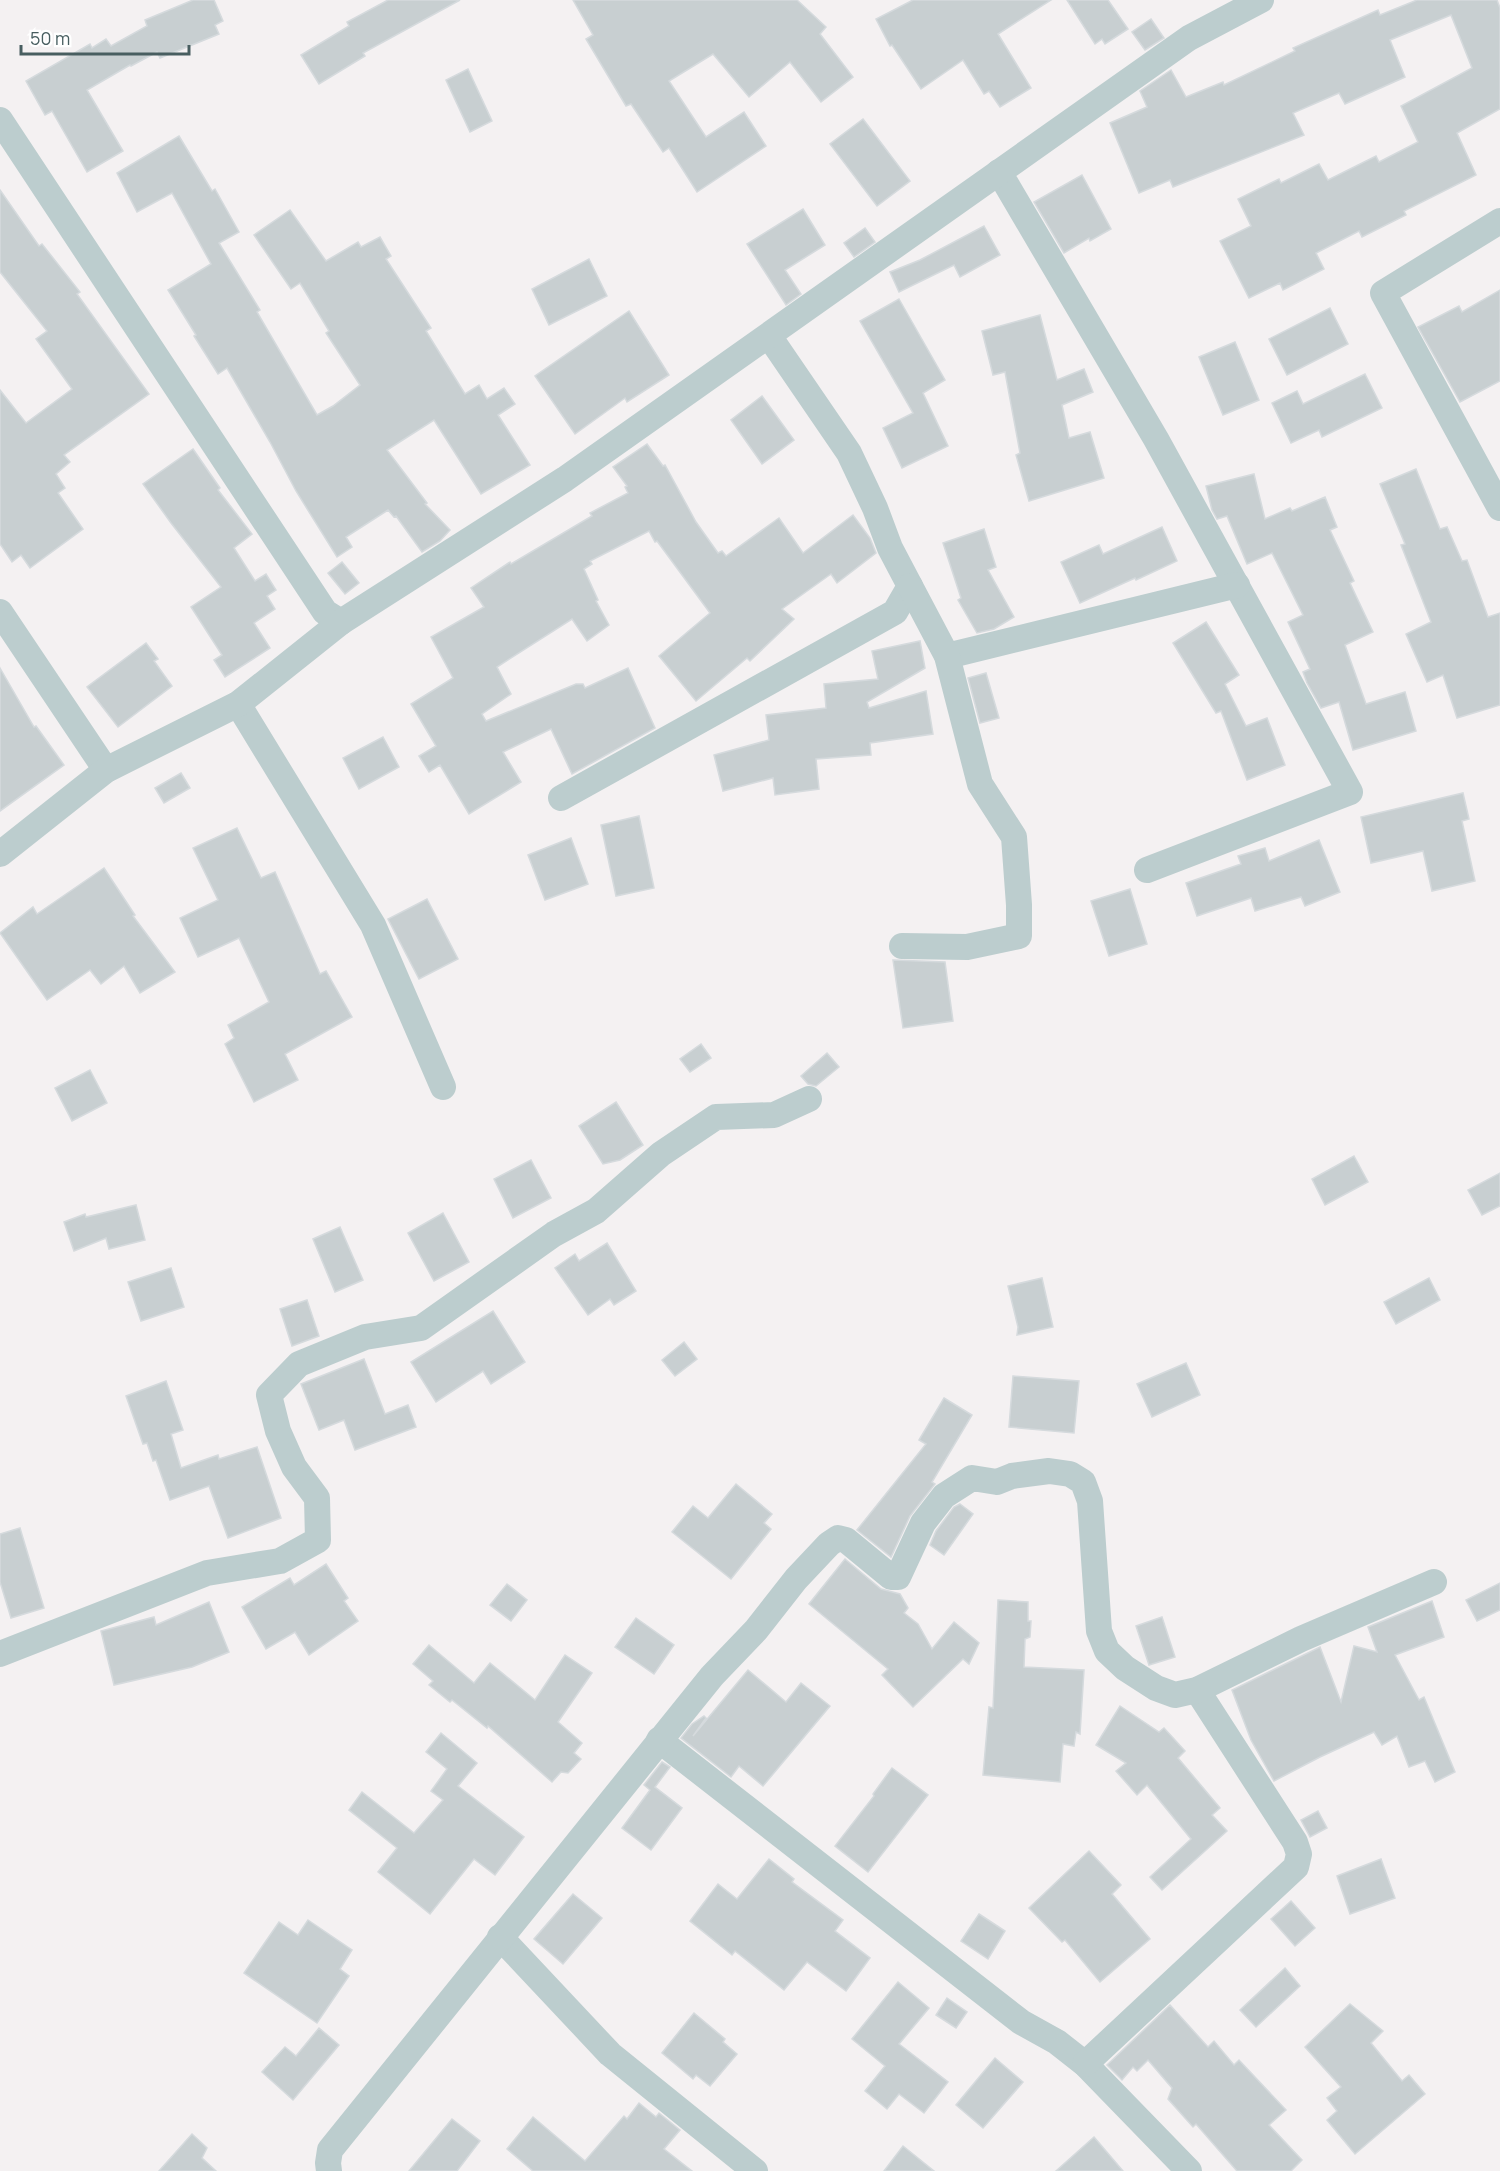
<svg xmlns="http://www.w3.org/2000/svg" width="1500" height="2171" viewBox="0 0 1500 2171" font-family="Manrope,sans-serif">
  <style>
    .building { fill: #c8cfd1; stroke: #d5dadd; stroke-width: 1.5 }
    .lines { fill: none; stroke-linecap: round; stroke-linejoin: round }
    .minor { stroke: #bccdce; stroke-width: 26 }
  </style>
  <rect width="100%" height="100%" fill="#f4f1f2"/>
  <!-- building -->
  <g class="building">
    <polygon points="193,0 214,0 223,21 215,25 219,34 160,58 157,52 131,66 130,65 87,90 123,151 87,172 52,111 45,115 26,81 90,44 92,48 106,39 111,46 147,26 145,20"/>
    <polygon points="388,0 460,0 363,53 365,56 319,84 301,55 349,26 347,22"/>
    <polygon points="573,0 797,0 826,27 820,34 853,77 821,102 790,62 749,97 713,54 669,81 706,137 744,112 766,146 697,192 669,148 663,152 631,104 626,106 586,39 593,35"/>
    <polygon points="913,0 1051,0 998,34 1031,88 1000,107 989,91 984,94 963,60 921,89 892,45 890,46 876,19"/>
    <polygon points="1067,0 1108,0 1128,29 1105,44 1102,39 1095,44"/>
    <polygon points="1417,0 1497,0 1500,8 1500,109 1457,133 1476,175 1404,211 1406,215 1362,237 1359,231 1316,253 1324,269 1283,290 1280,283 1249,298 1220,241 1251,226 1238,199 1279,179 1281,183 1319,164 1328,180 1376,156 1379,162 1418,142 1401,106 1472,68 1451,15 1390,40 1405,77 1345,104 1339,93 1293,113 1304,135 1173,187 1170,180 1139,193 1110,123 1147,107 1140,91 1171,70 1186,97 1223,82 1224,85 1295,51 1293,48 1378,10 1380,15"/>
    <polygon points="1151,19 1164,38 1145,50 1132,32"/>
    <polygon points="468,69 492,121 470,132 446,80"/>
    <polygon points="863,119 910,181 877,206 830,144"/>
    <polygon points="179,136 212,191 215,189 239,232 219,243 260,310 257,312 317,415 333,406 360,385 326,333 329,331 300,283 291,289 254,235 290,210 326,261 358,242 361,247 380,237 391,256 386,259 431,328 426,331 465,394 479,385 487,399 504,388 515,404 498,415 530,465 481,494 434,420 387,450 427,503 425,504 450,530 440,541 422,552 396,516 394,517 388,510 346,537 352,547 337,557 296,491 270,442 227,368 218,374 194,336 196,335 168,290 211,264 172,193 137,212 117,173"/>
    <polygon points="1082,175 1111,229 1090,241 1089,238 1064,253 1034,202"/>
    <polygon points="0,190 39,246 42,244 80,292 77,294 149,394 64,455 70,462 56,474 65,488 58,493 83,529 30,568 21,555 12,562 0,544 0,390 26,423 72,389 36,339 47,331 0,272"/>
    <polygon points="803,209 825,245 785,270 801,294 786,305 747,244"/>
    <polygon points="984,226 1000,255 960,277 954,265 899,292 890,272 920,260"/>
    <polygon points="865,228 875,242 854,257 844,243"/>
    <polygon points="589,259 607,296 549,325 532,289"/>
    <polygon points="1500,290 1500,381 1460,402 1418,327 1459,306 1462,312"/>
    <polygon points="899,299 945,380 923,393 948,446 902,468 883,428 913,413 860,321"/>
    <polygon points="1330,308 1348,344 1287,375 1269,339"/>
    <polygon points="629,311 669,375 627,402 625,398 575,434 535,376"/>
    <polygon points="1040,315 1057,380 1084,369 1093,392 1062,405 1069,438 1090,432 1104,478 1029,501 1016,455 1020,453 1005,372 993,375 982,331"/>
    <polygon points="1235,342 1259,400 1223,415 1199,357"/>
    <polygon points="1365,374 1382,408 1322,437 1319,430 1291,443 1272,403 1297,391 1303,404"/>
    <polygon points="762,396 794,440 762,464 731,420"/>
    <polygon points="647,444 663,466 665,465 696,522 718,553 722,551 726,556 779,518 803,553 853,515 870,538 876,553 837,583 831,574 782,609 794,619 750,661 747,658 696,701 659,656 710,613 657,541 655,542 649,531 590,561 592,564 584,569 598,600 596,601 609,625 587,641 572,619 497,667 511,694 482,714 486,721 576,684 583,684 585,688 628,668 655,728 572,774 551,729 503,752 521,782 469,814 440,765 429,772 419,756 436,746 411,704 453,678 431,637 484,607 471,588 510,562 511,564 592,516 590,513 628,493 625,487 627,486 613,467"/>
    <polygon points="193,449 220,488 218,490 252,534 234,548 255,581 266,574 276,590 267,596 275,609 254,623 270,648 225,677 214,660 222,655 191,607 221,587 171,523 143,484"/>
    <polygon points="1416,469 1440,529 1447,527 1462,561 1467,560 1488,617 1500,613 1500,705 1457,718 1443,675 1427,682 1406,634 1431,622 1401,545 1405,544 1380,484"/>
    <polygon points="1254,474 1265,519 1290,508 1292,511 1325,497 1337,527 1330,530 1354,581 1350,583 1373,632 1345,645 1366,704 1405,692 1416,731 1353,750 1339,702 1321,708 1307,683 1303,672 1310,669 1288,622 1303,615 1272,553 1247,564 1227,516 1217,519 1212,510 1206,486"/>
    <polygon points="1162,527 1177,561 1136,580 1135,578 1080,603 1061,562 1099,545 1103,554"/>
    <polygon points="984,529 996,567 988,570 1014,617 994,629 977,633 958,600 961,598 943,543"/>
    <polygon points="342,562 359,583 345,594 328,573"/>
    <polygon points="1206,622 1239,675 1225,684 1246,726 1267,718 1285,765 1247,780 1221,711 1216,713 1173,643"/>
    <polygon points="920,641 925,668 867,702 869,708 926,691 933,734 870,743 871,755 816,759 819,789 775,795 773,778 723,791 714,755 769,740 766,715 826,708 824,684 878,679 872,651"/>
    <polygon points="146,643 158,659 154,661 172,686 118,727 87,687"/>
    <polygon points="0,668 34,727 36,726 64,765 0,811"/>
    <polygon points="986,673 999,718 980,723 968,678"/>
    <polygon points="383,737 399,767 359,789 343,758"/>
    <polygon points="181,773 190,788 164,803 155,788"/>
    <polygon points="1463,793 1469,819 1462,821 1475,881 1432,891 1423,851 1371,863 1361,817"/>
    <polygon points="639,816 654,888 616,896 601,825"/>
    <polygon points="237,828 261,878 275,872 320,974 326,971 352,1017 285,1054 298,1080 254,1102 225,1044 234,1038 228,1025 269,1002 239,938 198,957 180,918 218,900 193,848"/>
    <polygon points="571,838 588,884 545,900 528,855"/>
    <polygon points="1319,840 1340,892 1305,906 1301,897 1255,911 1251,898 1197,916 1186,883 1241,864 1238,856 1265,848 1269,861"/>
    <polygon points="104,868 135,915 133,916 175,972 140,993 124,966 101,984 90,970 47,1000 0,933 33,907 37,914"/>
    <polygon points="1130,889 1147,944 1109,956 1091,901"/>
    <polygon points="427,899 458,959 419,979 388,919"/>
    <polygon points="893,960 945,962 953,1021 903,1028"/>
    <polygon points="701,1044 711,1058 690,1072 680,1059"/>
    <polygon points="827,1053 839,1067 816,1086 808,1084 801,1076"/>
    <polygon points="90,1070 107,1103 72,1121 55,1088"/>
    <polygon points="616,1102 643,1145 620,1160 603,1164 579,1126"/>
    <polygon points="1354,1156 1368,1182 1325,1205 1312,1179"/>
    <polygon points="531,1160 551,1198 513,1218 494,1179"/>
    <polygon points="1500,1173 1500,1206 1482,1215 1468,1190"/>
    <polygon points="136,1205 145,1240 109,1249 106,1238 74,1251 64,1222 85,1214 86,1217"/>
    <polygon points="443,1213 469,1262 434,1281 408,1233"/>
    <polygon points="340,1227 363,1280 335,1292 313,1239"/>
    <polygon points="607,1243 636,1291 614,1305 610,1299 588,1315 555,1268 575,1254 579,1261"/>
    <polygon points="171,1268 184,1307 141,1321 128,1282"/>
    <polygon points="1042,1278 1053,1327 1017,1335 1018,1327 1008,1286"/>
    <polygon points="1429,1278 1440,1300 1396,1324 1384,1302"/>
    <polygon points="307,1300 319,1336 292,1346 280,1309"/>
    <polygon points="493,1311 525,1362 491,1384 483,1371 436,1402 411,1362"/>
    <polygon points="684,1342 697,1359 675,1376 662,1360"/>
    <polygon points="364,1359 385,1414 408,1405 416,1427 355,1450 344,1420 319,1430 301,1384"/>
    <polygon points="1186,1363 1200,1395 1152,1417 1137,1384"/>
    <polygon points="1013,1376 1079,1381 1074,1433 1009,1427"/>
    <polygon points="166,1381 183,1430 171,1434 181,1468 218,1455 219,1459 257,1447 281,1518 228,1538 209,1486 170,1500 156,1460 153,1461 147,1443 143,1444 126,1396"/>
    <polygon points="944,1398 972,1415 932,1482 935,1484 910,1516 891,1557 857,1530 926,1444 919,1440"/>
    <polygon points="736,1484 772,1514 764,1523 771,1529 731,1579 672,1532 693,1506 708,1518"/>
    <polygon points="960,1504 973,1514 944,1555 930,1545 936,1531 954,1507"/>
    <polygon points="20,1528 44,1608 11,1618 0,1582 0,1534"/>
    <polygon points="845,1559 881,1589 900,1594 908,1608 904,1613 918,1624 932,1649 954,1622 979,1643 969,1664 963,1659 913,1707 882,1675 888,1669 809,1604"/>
    <polygon points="326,1564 348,1598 344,1601 358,1621 309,1655 295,1632 266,1649 242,1607 290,1578 294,1585"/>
    <polygon points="1500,1583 1500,1610 1477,1621 1466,1600"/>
    <polygon points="507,1584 527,1600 511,1621 490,1605"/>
    <polygon points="998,1600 1028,1602 1028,1621 1031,1621 1030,1637 1025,1639 1024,1667 1084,1670 1080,1734 1076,1732 1074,1746 1063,1744 1060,1782 983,1775 989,1707 993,1708"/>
    <polygon points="1432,1601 1444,1637 1395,1655 1419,1700 1424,1697 1455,1772 1435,1782 1425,1761 1409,1767 1397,1736 1382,1745 1374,1732 1320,1757 1274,1781 1251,1740 1232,1690 1320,1647 1341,1702 1354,1646 1377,1652 1368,1627"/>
    <polygon points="209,1602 229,1652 192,1667 114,1685 101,1631 154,1617 156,1625"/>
    <polygon points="1162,1617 1175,1657 1149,1665 1136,1626"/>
    <polygon points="636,1618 674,1645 654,1674 615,1647"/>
    <polygon points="429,1645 474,1683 490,1663 535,1700 565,1655 592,1673 558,1722 582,1743 574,1753 581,1759 568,1773 561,1772 552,1782 488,1726 487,1728 452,1700 450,1702 429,1685 433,1681 413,1664"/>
    <polygon points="748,1670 786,1702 801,1683 830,1706 763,1786 739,1766 731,1777 681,1738 692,1724 704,1716 706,1718 693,1736"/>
    <polygon points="1120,1706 1159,1732 1164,1728 1185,1751 1178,1758 1220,1808 1212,1815 1227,1831 1162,1890 1150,1877 1191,1839 1147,1785 1137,1795 1116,1771 1126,1763 1096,1745"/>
    <polygon points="441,1733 477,1763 458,1786 524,1837 495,1875 474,1859 430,1914 378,1872 397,1848 349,1810 362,1792 414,1833 443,1800 431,1791 447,1769 426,1752"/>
    <polygon points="662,1762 670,1767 655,1787 682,1808 651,1850 622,1828 650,1790 644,1785"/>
    <polygon points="892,1768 928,1795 868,1872 835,1846 874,1796 873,1794"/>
    <polygon points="1318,1811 1327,1828 1310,1837 1301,1820"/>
    <polygon points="1089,1851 1121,1885 1112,1894 1150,1939 1100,1982 1065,1940 1062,1942 1029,1908"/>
    <polygon points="769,1859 794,1879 792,1882 843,1920 835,1931 870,1958 846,1991 807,1962 784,1990 735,1951 732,1955 690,1921 718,1884 737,1899"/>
    <polygon points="1381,1859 1395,1898 1350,1914 1337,1876"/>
    <polygon points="573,1894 602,1918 563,1964 534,1939"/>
    <polygon points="1291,1901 1315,1928 1295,1946 1271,1919"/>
    <polygon points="979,1914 1005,1931 988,1959 961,1941"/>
    <polygon points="308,1920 352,1950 340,1969 349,1976 317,2023 244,1973 279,1922 298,1935"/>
    <polygon points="1285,1968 1300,1986 1256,2027 1240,2010"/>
    <polygon points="898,1982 929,2008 899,2044 948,2082 924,2113 899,2094 887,2109 865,2091 885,2066 852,2039"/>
    <polygon points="947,1998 967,2012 956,2028 936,2015"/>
    <polygon points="1350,2004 1383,2031 1371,2043 1402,2081 1409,2075 1425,2094 1355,2154 1327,2120 1337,2111 1327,2098 1341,2087 1305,2047"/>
    <polygon points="1170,2005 1208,2047 1214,2041 1234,2065 1239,2060 1286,2110 1269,2125 1302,2160 1291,2171 1237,2171 1196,2124 1193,2127 1168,2099 1172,2088 1148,2060 1137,2071 1133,2067 1122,2080 1107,2065"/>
    <polygon points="694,2013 725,2039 723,2042 737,2054 710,2086 696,2075 693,2079 662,2053"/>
    <polygon points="319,2028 339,2045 293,2100 262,2072 285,2047 296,2056"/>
    <polygon points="995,2058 1023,2082 983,2128 956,2105"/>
    <polygon points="639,2103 656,2117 659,2113 680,2130 664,2149 692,2171 533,2171 507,2149 533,2117 585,2161 624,2116 627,2119"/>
    <polygon points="452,2119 480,2141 457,2171 409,2171"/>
    <polygon points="192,2134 207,2148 202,2158 216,2171 159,2171"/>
    <polygon points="1094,2137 1123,2171 1056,2171"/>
    <polygon points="903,2146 934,2171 884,2171"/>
  </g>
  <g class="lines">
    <!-- minor -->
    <g class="minor">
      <polyline points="0,120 325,612 341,622"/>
      <polyline points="999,172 1156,439 1350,792 1147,870"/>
      <polyline points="1500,221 1383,293 1500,508"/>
      <polyline points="0,612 106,770"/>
      <polyline points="947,656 1237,585"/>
      <polyline points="238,704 373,925 443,1087"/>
      <polyline points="561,798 895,612 910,586 890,548 875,508 849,453 769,336"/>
      <polyline points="0,854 106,770 238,704 341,622 565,479 1189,38 1261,0"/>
      <polyline points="902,946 967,947 1019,936 1019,905 1014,837 980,784 947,656 910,586"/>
      <polyline points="0,1654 207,1573 280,1561 318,1540 317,1498 294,1467 278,1431 269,1395 299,1364 365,1337 421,1328 554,1234 596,1211 661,1154 716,1117 774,1115 809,1099"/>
      <polyline points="659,1740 1021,2022 1057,2042 1085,2064 1189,2171"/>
      <polyline points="500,1937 610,2054 755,2171"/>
      <polyline points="1085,2064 1296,1867 1299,1854 1295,1842 1197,1690"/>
      <polyline points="329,2171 328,2163 330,2150 712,1676 756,1630 796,1579 829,1544 838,1538 846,1540 891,1577 898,1577 923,1523 944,1496 972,1478 997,1482 1012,1476 1049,1471 1070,1474 1083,1482 1090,1501 1099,1631 1107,1651 1125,1668 1156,1688 1175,1695 1197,1690 1301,1639 1434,1582"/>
    </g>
  </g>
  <!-- scale -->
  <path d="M21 45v9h168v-9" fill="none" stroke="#485e60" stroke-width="3"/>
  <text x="30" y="45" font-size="18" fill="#485e60" stroke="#ffffff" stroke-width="4.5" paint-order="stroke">50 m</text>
</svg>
